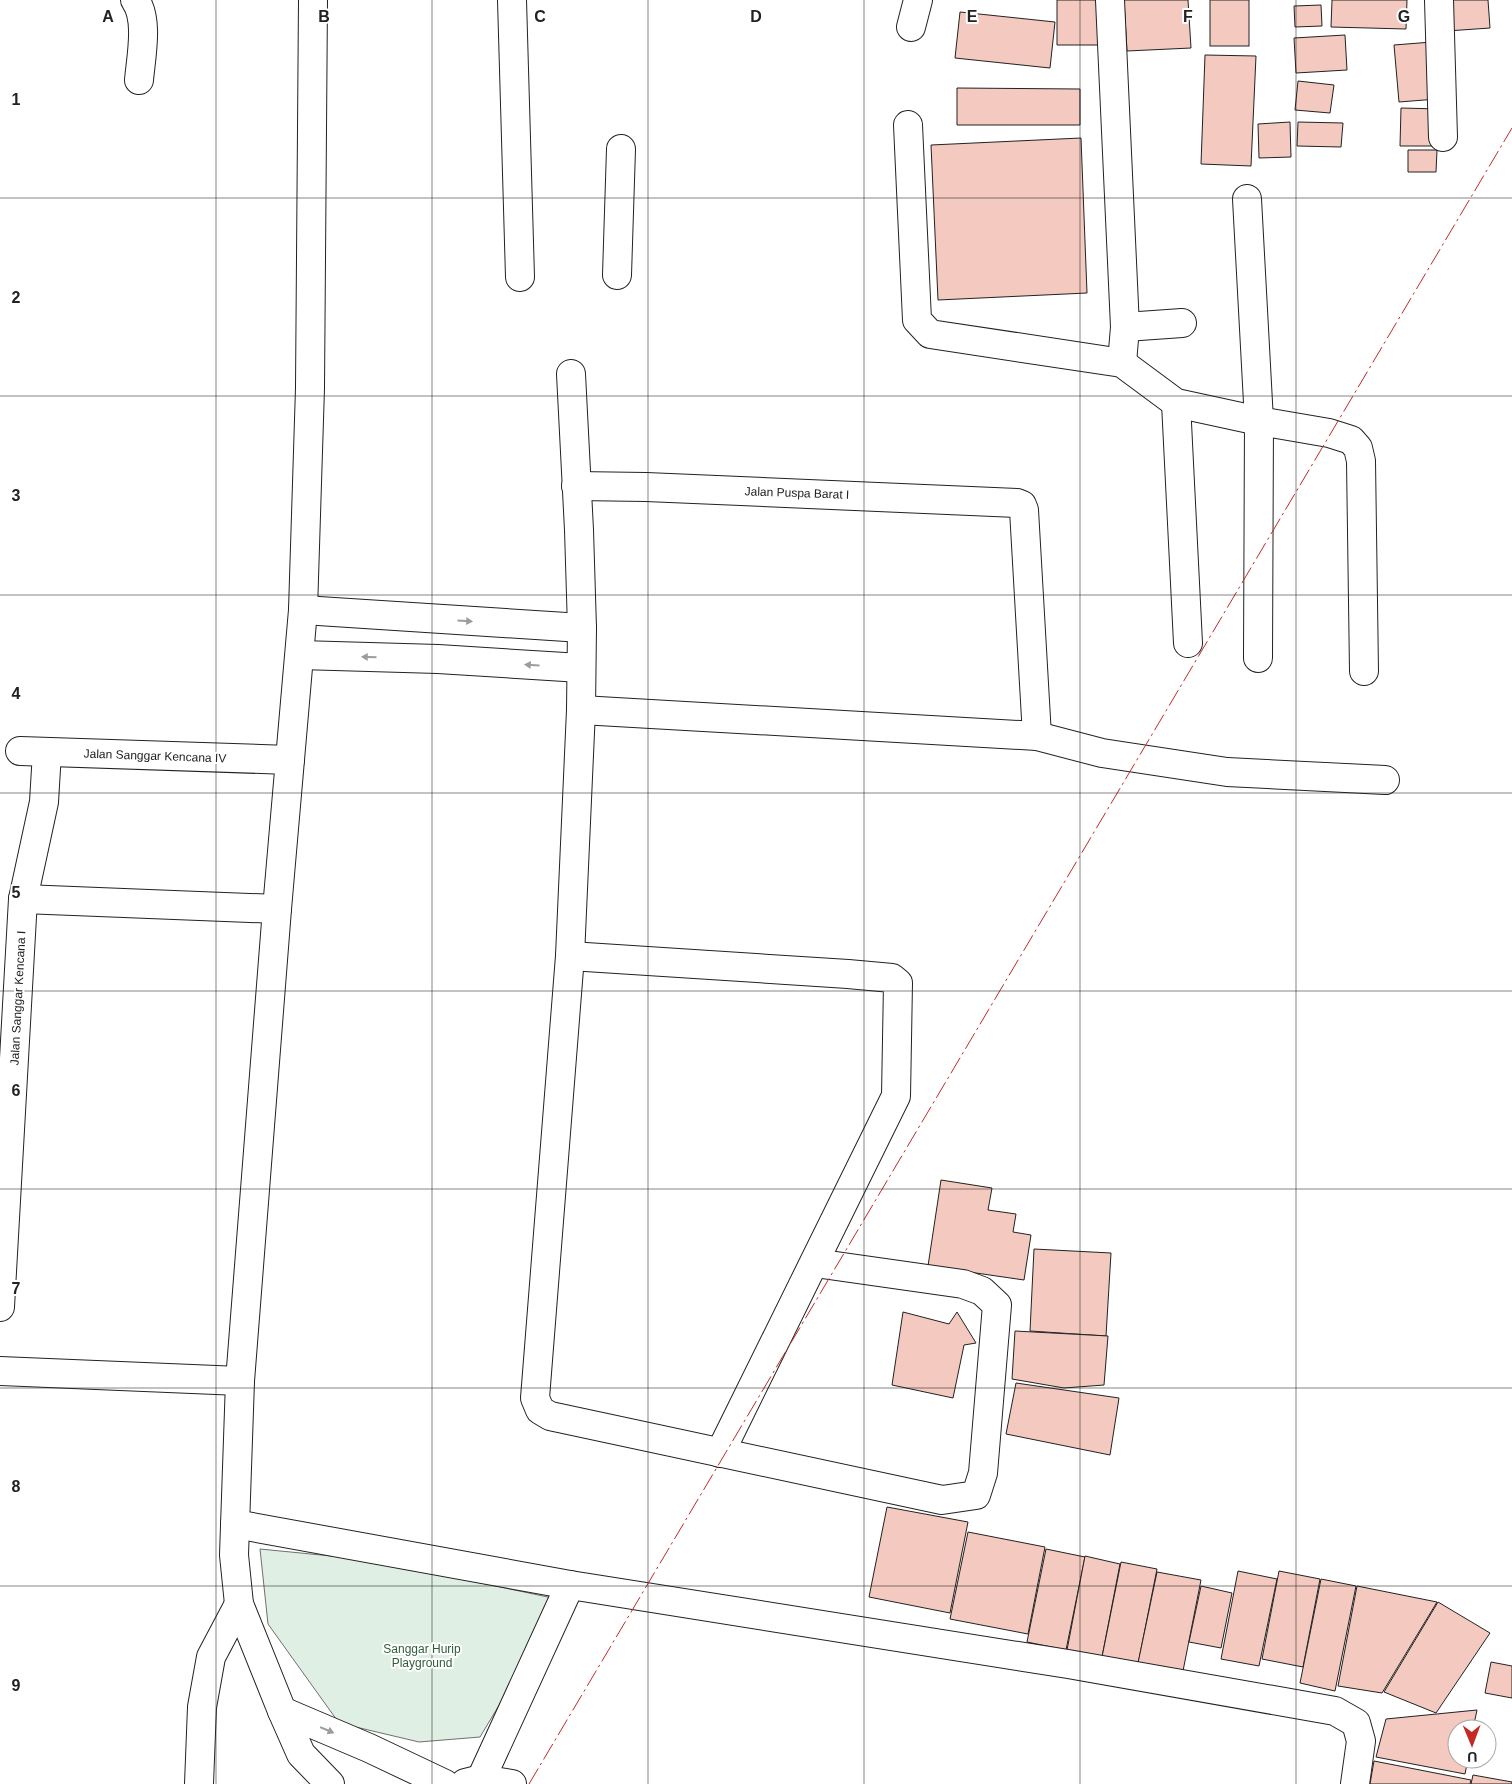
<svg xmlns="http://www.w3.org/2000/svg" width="1512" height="1784" viewBox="0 0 1512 1784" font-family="Arial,sans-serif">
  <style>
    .green { fill: #e0efe3; stroke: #6f6f6f }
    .building { fill: #f3c9c0; stroke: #222 }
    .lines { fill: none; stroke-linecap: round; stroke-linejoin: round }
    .minor-casing { stroke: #222; stroke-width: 30 }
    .minor { stroke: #fff; stroke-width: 28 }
    .power { stroke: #c62828; stroke-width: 1; stroke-dasharray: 18 4 2.5 4; stroke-linecap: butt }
    .oneway { fill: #9c9c9c }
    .grid { fill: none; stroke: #222; stroke-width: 1; stroke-opacity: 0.55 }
    .labels { text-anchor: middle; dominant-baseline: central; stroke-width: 4; stroke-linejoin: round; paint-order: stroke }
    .street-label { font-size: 12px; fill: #222; stroke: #fff }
    .park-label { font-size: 12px; fill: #2f5e38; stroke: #fff }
    .grid-label { font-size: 16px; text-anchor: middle; font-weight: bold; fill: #222; stroke: #fff; stroke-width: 4; stroke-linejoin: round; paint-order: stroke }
  </style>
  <rect width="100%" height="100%" fill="#fff"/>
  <!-- green -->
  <polygon class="green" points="260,1549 372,1560 562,1600 480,1737 419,1742 339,1723 268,1624"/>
  <!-- building -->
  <g class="building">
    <polygon points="1057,0 1098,0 1099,45 1057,45"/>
    <polygon points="1124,0 1188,0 1191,48 1127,51"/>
    <rect x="1210" y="0" width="39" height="46"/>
    <polygon points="1332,0 1407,0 1406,29 1331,27"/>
    <polygon points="1445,0 1488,0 1490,28 1447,31"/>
    <polygon points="1321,5 1322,26 1295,27 1294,6"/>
    <polygon points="960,12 1055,22 1050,68 955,58"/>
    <polygon points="1345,35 1347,70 1296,73 1294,38"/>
    <polygon points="1432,42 1437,99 1399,102 1394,45"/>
    <polygon points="1205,55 1256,56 1251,166 1201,164"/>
    <polygon points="1298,81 1334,85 1330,113 1295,110"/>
    <polygon points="957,88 1080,89 1080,125 957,125"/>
    <polygon points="1401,108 1440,109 1440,146 1400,146"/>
    <polygon points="1290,122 1291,157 1259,158 1258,124"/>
    <polygon points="1298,122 1343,123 1341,147 1297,146"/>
    <polygon points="1081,138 1087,293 938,300 931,145"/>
    <polygon points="1408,150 1437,150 1436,172 1408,172"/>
    <polygon points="941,1180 992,1188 988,1210 1016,1214 1013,1232 1031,1235 1024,1280 928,1266"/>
    <polygon points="1034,1249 1111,1253 1106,1336 1030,1331"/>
    <polygon points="903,1312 949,1324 957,1312 976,1343 964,1345 953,1398 892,1385"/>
    <polygon points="1015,1331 1108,1336 1104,1385 1064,1388 1012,1379"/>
    <polygon points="1016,1383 1119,1398 1110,1455 1006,1434"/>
    <polygon points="887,1507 968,1522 950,1613 869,1597"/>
    <polygon points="968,1532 1045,1547 1028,1634 950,1619"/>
    <polygon points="1046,1549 1085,1557 1066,1650 1027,1642"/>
    <polygon points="1085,1556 1120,1564 1102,1657 1067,1650"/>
    <polygon points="1121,1562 1157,1569 1138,1664 1102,1657"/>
    <polygon points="1238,1571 1277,1579 1259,1666 1221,1659"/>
    <polygon points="1279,1571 1320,1579 1303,1667 1262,1659"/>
    <polygon points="1157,1572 1201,1580 1183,1671 1138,1663"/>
    <polygon points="1321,1579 1356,1586 1335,1691 1300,1683"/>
    <polygon points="1201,1586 1232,1593 1221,1648 1189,1642"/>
    <polygon points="1357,1586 1437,1602 1382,1693 1338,1686"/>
    <polygon points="1438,1602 1490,1633 1436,1713 1384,1692"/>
    <polygon points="1491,1662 1512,1666 1512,1698 1485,1693"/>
    <polygon points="1477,1710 1473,1729 1457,1729 1457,1759 1468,1759 1465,1774 1376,1757 1386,1719"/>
    <polygon points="1374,1761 1471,1780 1470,1784 1370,1784"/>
    <polygon points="1473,1775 1512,1782 1512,1784 1471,1784"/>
  </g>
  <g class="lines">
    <!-- minor casing -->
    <g class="minor-casing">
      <g id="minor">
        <path d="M135,0C149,19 141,57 139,80"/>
        <polyline points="313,0 310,388 303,610 277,909 240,1381 234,1555 239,1604 282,1711 301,1754 330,1784"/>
        <polyline points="512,0 520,277"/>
        <polyline points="1110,0 1125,327 1122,363"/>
        <polyline points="1439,0 1443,137"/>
        <polyline points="911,27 918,0"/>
        <polyline points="908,125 917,320 930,334 1122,363 1176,403 1259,421 1329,433 1351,440 1358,448 1361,461 1364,671"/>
        <polyline points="1247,199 1259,421 1258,658"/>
        <polyline points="617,275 621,149"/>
        <polyline points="1125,327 1182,323"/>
        <polyline points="571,374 579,530 582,628 581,710 570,956 535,1398 540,1410 550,1416 942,1500 976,1495 983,1473 997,1305 982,1291 963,1284 815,1263"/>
        <polyline points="1176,403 1188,643"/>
        <polyline points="576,486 646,487 1017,503 1022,505 1024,510 1037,736 581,710"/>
        <polyline points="303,610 582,628"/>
        <polyline points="300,655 438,659 581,668"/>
        <polyline points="1037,736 1102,753 1227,772 1385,780"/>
        <polyline points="20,751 290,760"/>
        <polyline points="23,899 277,909"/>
        <polyline points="570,956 848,974 892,978 898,983 896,1096 720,1453"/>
        <polyline points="0,1307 23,899 44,802 47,752"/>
        <polyline points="0,1371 240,1381"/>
        <polyline points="235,1524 570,1585 1068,1664 1335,1711 1356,1723 1361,1741 1355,1784"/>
        <polyline points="282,1711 369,1748 445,1784"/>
        <polyline points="481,1779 570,1585"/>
        <polyline points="465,1783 481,1779 512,1784"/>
        <polyline points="199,1784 202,1707 211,1657 239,1604"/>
      </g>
    </g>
    <!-- minor -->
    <use href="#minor" class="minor"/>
    <!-- power -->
    <polyline class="power" points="529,1784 1512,128"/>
  </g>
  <!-- one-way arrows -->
  <defs><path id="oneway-solid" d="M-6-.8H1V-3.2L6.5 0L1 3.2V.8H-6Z" transform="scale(1.25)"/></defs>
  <g class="oneway">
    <use href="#oneway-solid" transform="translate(465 621) rotate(3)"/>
    <use href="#oneway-solid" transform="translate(369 657) rotate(-179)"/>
    <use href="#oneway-solid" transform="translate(532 665) rotate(-176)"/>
    <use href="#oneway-solid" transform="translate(327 1730) rotate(23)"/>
  </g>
  <!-- grid -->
  <path class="grid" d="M216,0V1784M432,0V1784M648,0V1784M864,0V1784M1080,0V1784M1296,0V1784M0,198H1512M0,396H1512M0,595H1512M0,793H1512M0,991H1512M0,1189H1512M0,1388H1512M0,1586H1512"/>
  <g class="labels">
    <!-- street labels -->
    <g class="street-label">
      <text transform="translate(797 493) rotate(2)">Jalan Puspa Barat I</text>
      <text transform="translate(155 756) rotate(2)">Jalan Sanggar Kencana IV</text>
      <text transform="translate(18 998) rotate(-87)">Jalan Sanggar Kencana I</text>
    </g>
    <!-- park labels -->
    <g class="park-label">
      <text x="422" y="1649">Sanggar Hurip<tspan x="422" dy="14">Playground</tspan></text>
    </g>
  </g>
  <g class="grid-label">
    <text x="108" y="22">A</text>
    <text x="324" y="22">B</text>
    <text x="540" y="22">C</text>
    <text x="756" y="22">D</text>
    <text x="972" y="22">E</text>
    <text x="1188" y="22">F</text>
    <text x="1404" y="22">G</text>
    <text x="16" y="105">1</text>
    <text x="16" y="303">2</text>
    <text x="16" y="501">3</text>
    <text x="16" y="699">4</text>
    <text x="16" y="898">5</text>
    <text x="16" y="1096">6</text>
    <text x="16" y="1294">7</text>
    <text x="16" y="1492">8</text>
    <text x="16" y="1691">9</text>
  </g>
  <!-- north arrow -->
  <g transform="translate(1472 1744) rotate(179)"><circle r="24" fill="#ffffff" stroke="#a7a7a7"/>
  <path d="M0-4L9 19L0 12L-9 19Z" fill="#c62828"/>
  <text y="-8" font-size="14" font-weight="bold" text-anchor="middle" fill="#222222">U</text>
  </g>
</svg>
